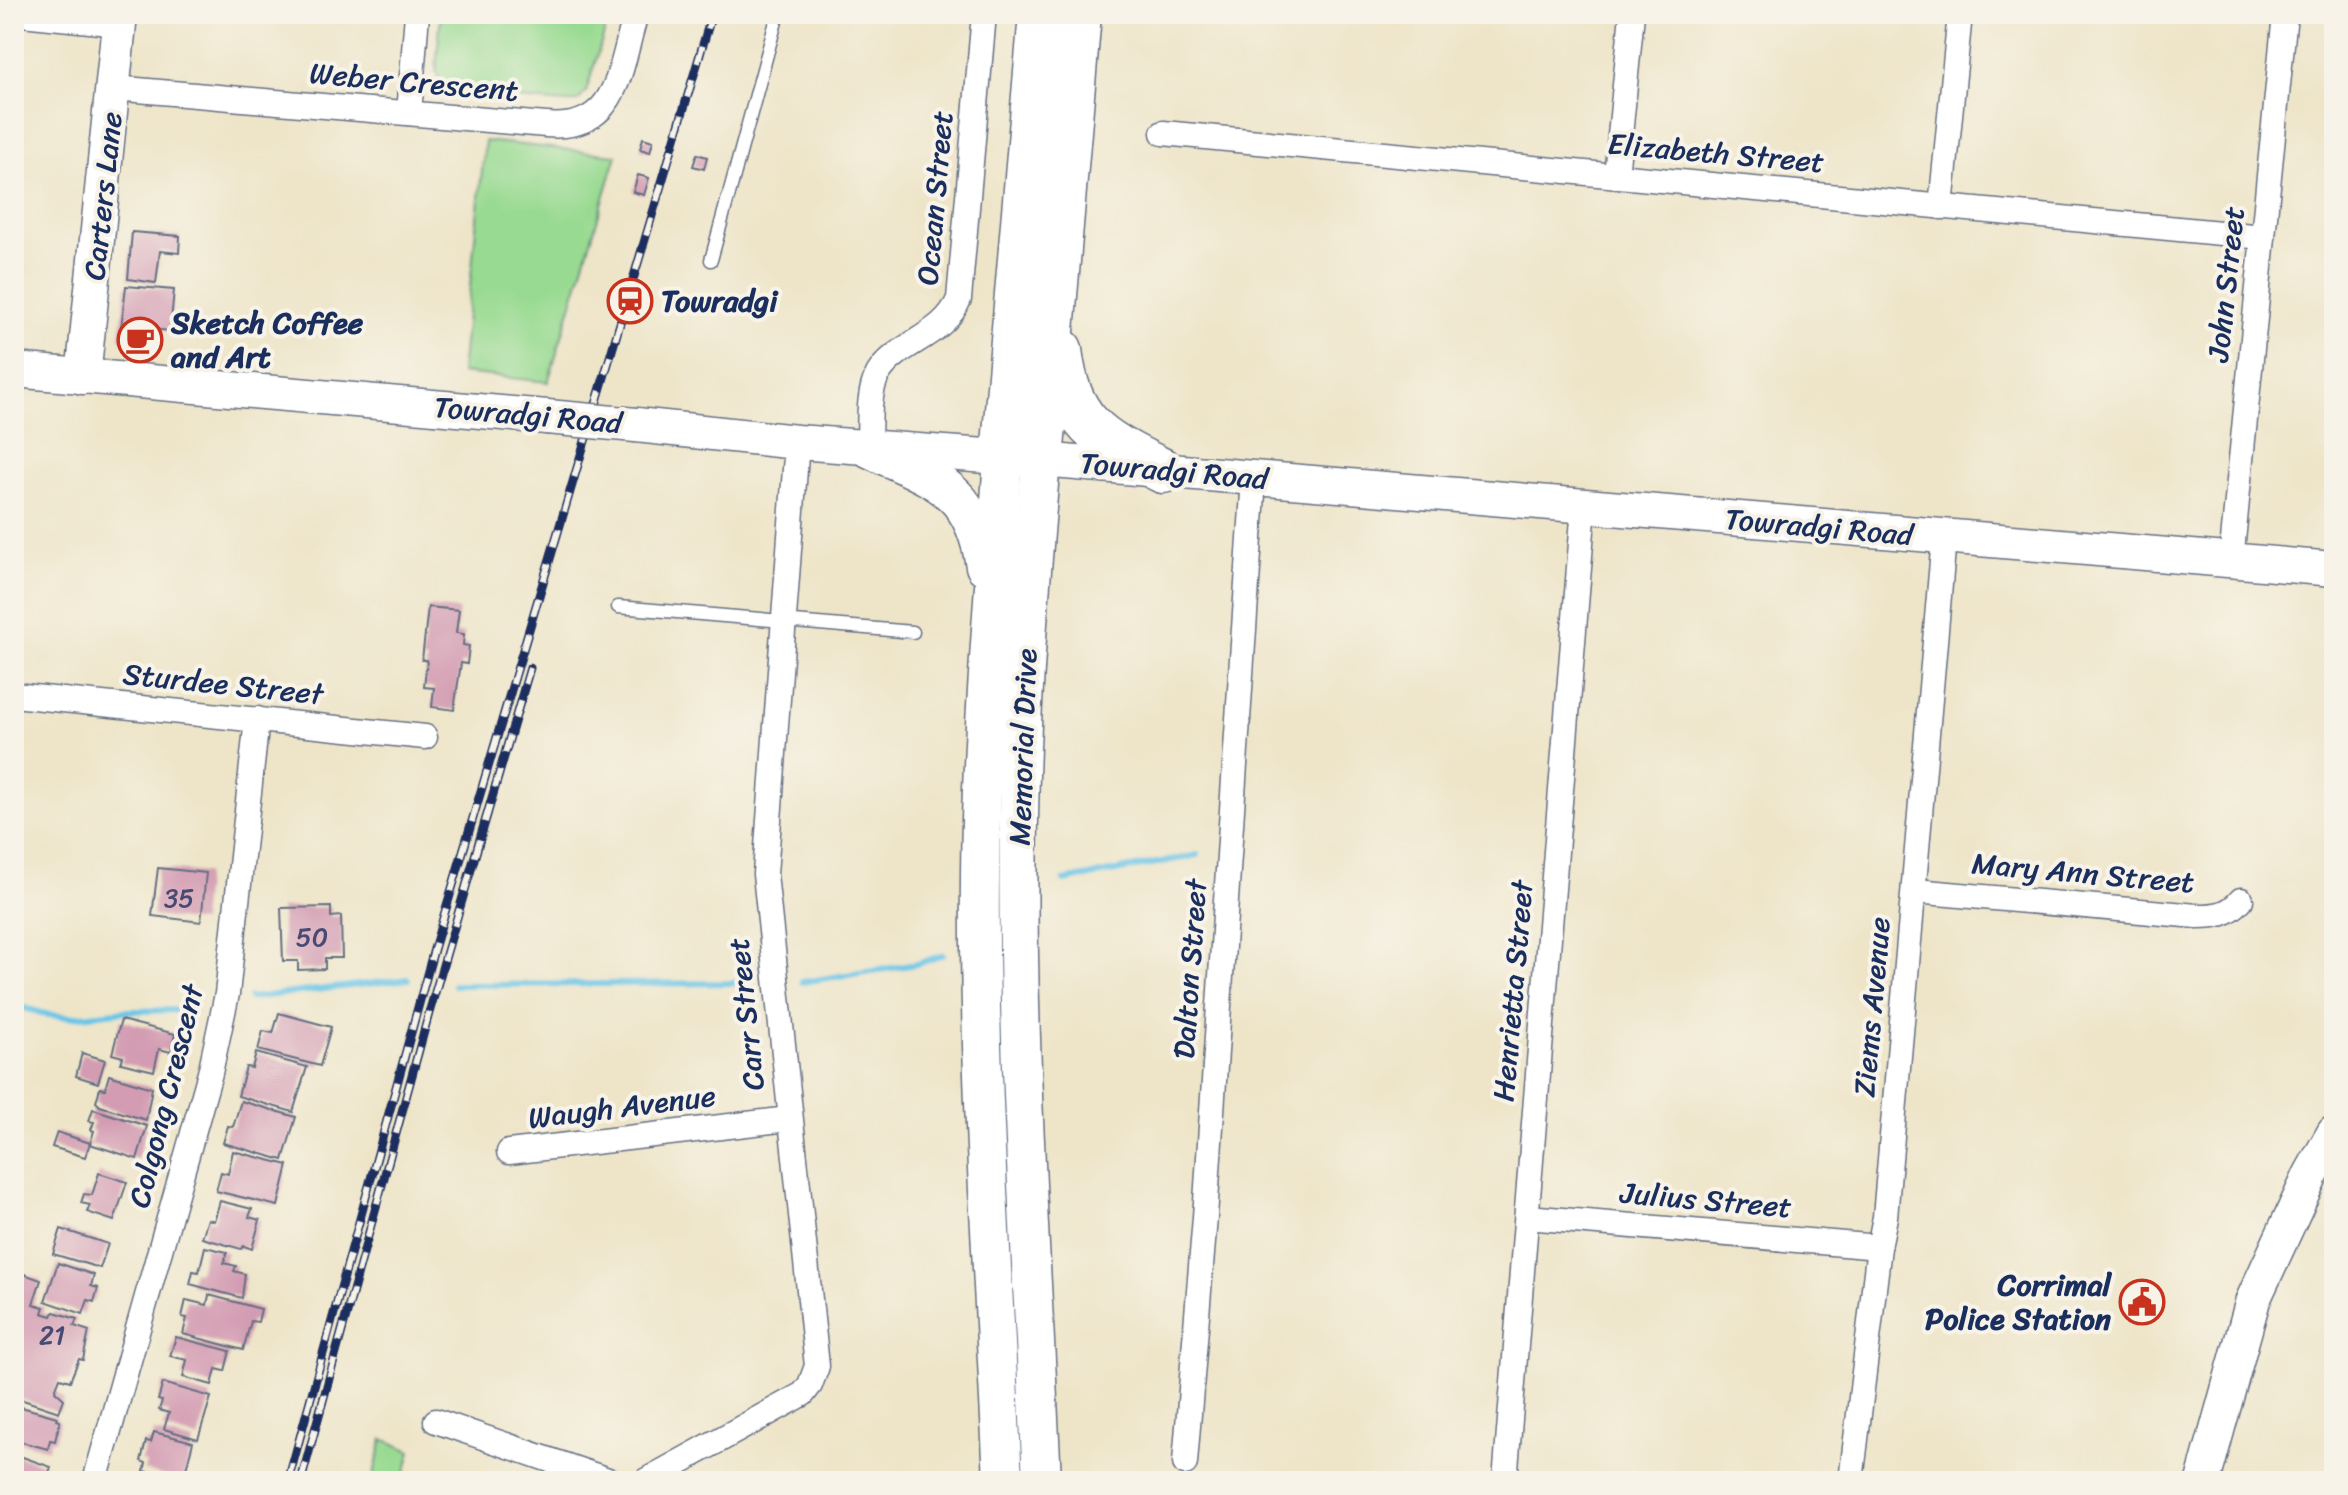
<svg xmlns="http://www.w3.org/2000/svg" width="2348" height="1495" viewBox="0 0 2348 1495" font-family="Sriracha,sans-serif">
  <style>
    .green { fill: #98da91; stroke: #5a8478; stroke-width: 2 }
    .lines { fill: none; stroke-linecap: round; stroke-linejoin: round }
    .stream { stroke: #68c4e6; stroke-width: 6 }
    .building { fill: #d39cb2 }
    .lane-casing { stroke: #656f83; stroke-width: 15 }
    .street-casing { stroke: #656f83; stroke-width: 27 }
    .secondary-casing { stroke: #656f83; stroke-width: 37 }
    .primary-casing { stroke: #656f83; stroke-width: 41 }
    .highway-casing { stroke: #656f83; stroke-width: 47 }
    .lane { stroke: #fff; stroke-width: 12 }
    .street { stroke: #fff; stroke-width: 24 }
    .secondary { stroke: #fff; stroke-width: 34 }
    .primary { stroke: #fff; stroke-width: 38 }
    .highway { stroke: #fff; stroke-width: 44 }
    .rail-casing { stroke: #1b2f5e; stroke-width: 9 }
    .rail { stroke: #f7f3e8; stroke-width: 6; stroke-dasharray: 18; stroke-linecap: butt }
    .secondary-bridge-casing { stroke: #656f83; stroke-width: 37; stroke-linecap: butt }
    .secondary-bridge { stroke: #fff; stroke-width: 34 }
    .labels { text-anchor: middle; dominant-baseline: central; stroke-width: 8; stroke-linejoin: round; paint-order: stroke }
    .number-label { font-size: 26px; fill: #494a73 }
    .street-label { font-size: 30px; fill: #1b2f5e; stroke: #f7f3e8 }
    .poi-label { font-size: 30px; font-weight: bold; fill: #1b2f5e; stroke: #f7f3e8; text-anchor: start }
  </style>
  <rect width="100%" height="100%" fill="#f7f3e8"/>
  <filter id="ink" filterUnits="userSpaceOnUse"><feTurbulence type="fractalNoise" baseFrequency=".0125" numOctaves="2"/><feDisplacementMap in="SourceGraphic" scale="16" xChannelSelector="R" yChannelSelector="G"/><feConvolveMatrix kernelMatrix="1 2 1 2 8 2 1 2 1" color-interpolation-filters="sRGB"/></filter>
  <filter id="wash" filterUnits="userSpaceOnUse"><feTurbulence type="fractalNoise" baseFrequency=".006" numOctaves="4" result="noise"/><feDisplacementMap in="SourceGraphic" scale="32" xChannelSelector="R" yChannelSelector="G"/><feGaussianBlur stdDeviation="1.8" result="paint"/><feColorMatrix in="noise" values="0 0 0 0 0 0 0 0 0 0 0 0 0 0 0 0 0 1.4 0 .05"/><feComposite in="paint" operator="in"/></filter>
  <g filter="url(#wash)">
    <rect width="100%" height="100%" fill="#eee5c9"/>
    <!-- green -->
    <g class="green">
      <path d="M441,14H610L586,92L578,101L565,103L460,94C447,91 438,82 436,68Z"/>
      <polygon points="485,141 617,155 548,382 461,373"/>
      <polygon points="383,1439 411,1451 403,1481 372,1481"/>
    </g>
    <g class="lines">
      <!-- stream -->
      <g class="stream">
        <polyline points="1064,881 1198,855"/>
        <polyline points="802,982 917,964 943,955"/>
        <polyline points="454,985 744,983"/>
        <polyline points="250,998 408,979"/>
        <polyline points="14,1005 49,1015 71,1017 126,1011 184,1010"/>
      </g>
    </g>
    <g id="blocks">
      <!-- building -->
      <g class="building">
        <polygon points="643,138 653,141 650,152 640,149"/>
        <polygon points="697,154 707,157 704,169 693,166"/>
        <polygon points="638,175 649,178 644,195 633,192"/>
        <polygon points="132,232 180,236 179,253 160,251 156,283 128,279"/>
        <polygon points="126,286 174,290 170,331 152,329 151,352 129,350 120,337"/>
        <polygon points="428,607 459,610 456,633 464,634 463,645 469,646 467,664 461,663 454,710 432,707 434,688 424,687 427,660 422,660"/>
        <polygon points="158,868 206,873 201,922 152,916"/>
        <polygon points="331,907 331,917 341,916 342,958 325,958 325,969 298,970 298,961 283,961 281,908"/>
        <polygon points="279,1013 331,1027 320,1066 258,1050 263,1031 273,1033"/>
        <polygon points="121,1020 175,1034 171,1052 159,1049 154,1071 121,1063 123,1057 112,1054"/>
        <polygon points="82,1053 105,1060 98,1083 76,1076"/>
        <polygon points="256,1053 307,1067 293,1112 238,1096 246,1067 252,1068"/>
        <polygon points="109,1075 152,1088 146,1120 100,1106 96,1102 100,1088 105,1089"/>
        <polygon points="241,1101 296,1117 283,1160 223,1143 228,1126 233,1127"/>
        <polygon points="93,1109 147,1126 137,1159 90,1144 94,1131 91,1130 94,1122 89,1121"/>
        <polygon points="57,1132 90,1143 85,1157 52,1147"/>
        <polygon points="233,1151 288,1165 278,1206 216,1191 221,1172 228,1174"/>
        <polygon points="99,1173 127,1182 114,1221 87,1212 90,1205 81,1203 84,1194 92,1195"/>
        <polygon points="220,1201 252,1209 249,1217 260,1220 252,1249 244,1246 241,1249 202,1238 208,1219 214,1221"/>
        <polygon points="61,1229 108,1244 100,1268 53,1254"/>
        <polygon points="205,1247 227,1252 224,1263 236,1266 234,1271 245,1274 242,1298 190,1284 193,1271 199,1272"/>
        <polygon points="58,1263 94,1275 91,1286 98,1288 94,1302 88,1300 83,1314 45,1301"/>
        <polygon points="21,1273 41,1280 33,1304 44,1307 42,1313 52,1316 54,1312 77,1319 74,1326 89,1331 83,1360 79,1359 70,1381 60,1378 55,1391 64,1399 59,1412 14,1397 23,1368 16,1366 21,1351 14,1349 17,1329 14,1328 14,1323 22,1300 14,1297 14,1292"/>
        <polygon points="209,1295 261,1309 258,1322 251,1321 243,1350 183,1334 187,1318 182,1317 186,1300 207,1305"/>
        <polygon points="176,1337 230,1351 225,1371 216,1369 212,1385 183,1377 187,1360 170,1356"/>
        <polygon points="163,1383 211,1397 198,1439 164,1429 169,1413 159,1410 162,1401 158,1400"/>
        <polygon points="14,1405 57,1417 56,1420 60,1421 55,1441 50,1440 48,1449 14,1440"/>
        <polygon points="154,1432 193,1442 183,1481 144,1471 146,1463 141,1461 146,1441 151,1442"/>
        <polygon points="14,1454 51,1467 46,1481 14,1481"/>
      </g>
    </g>
  </g>
  <g filter="url(#ink)">
    <use href="#blocks" fill-opacity="0" stroke="#656f83" stroke-width="2"/>
    <g class="lines">
      <!-- lane casing -->
      <g class="lane-casing">
        <g id="lane">
          <polyline points="711,260 778,14"/>
          <polyline points="618,607 913,632"/>
        </g>
      </g>
      <!-- street casing -->
      <g class="street-casing">
        <g id="street">
          <polyline points="22,14 119,24"/>
          <path d="M114,88L546,125C619,131 619,69 636,14"/>
          <polyline points="409,113 417,14"/>
          <polyline points="1163,133 2263,237"/>
          <polyline points="1616,176 1632,14"/>
          <polyline points="1941,207 1960,14"/>
          <path d="M869,448C870,425 867,394 878,374C897,342 944,337 959,299L984,14"/>
          <polyline points="2231,561 2285,14"/>
          <polyline points="14,695 425,737"/>
          <path d="M1915,891L2197,916C2216,916 2228,915 2241,900"/>
          <polyline points="509,1152 789,1119"/>
          <polyline points="1527,1217 1879,1247"/>
          <polyline points="436,1421 611,1481"/>
          <polyline points="1185,1463 1205,1217 1254,478"/>
          <polyline points="95,1481 210,1073 227,994 257,719"/>
          <polyline points="645,1481 803,1394 810,1385 817,1366 765,874 797,442"/>
          <polyline points="1505,1481 1584,506"/>
          <polyline points="1851,1481 1879,1247 1885,1217 1944,538"/>
        </g>
      </g>
      <!-- secondary casing -->
      <g class="secondary-casing">
        <g id="secondary">
          <polyline points="14,370 547,417"/>
          <polyline points="83,377 120,14"/>
          <polyline points="636,425 797,442 1041,460 2334,569"/>
          <polyline points="2203,1481 2253,1300 2311,1174 2334,1133"/>
        </g>
      </g>
      <!-- primary casing -->
      <g class="primary-casing">
        <g id="primary">
          <path d="M869,448C934,480 973,486 985,566"/>
          <path d="M1003,457C994,596 981,736 980,875C978,1077 994,1279 1003,1481"/>
          <path d="M1041,460C1031,579 1021,697 1019,816C1015,1038 1032,1260 1042,1481"/>
        </g>
      </g>
      <!-- highway casing -->
      <g class="highway-casing">
        <g id="highway">
          <path d="M1060,350C1069,426 1100,439 1163,471"/>
          <polyline points="1003,457 1041,14"/>
          <polyline points="1041,460 1079,14"/>
        </g>
      </g>
      <!-- lane -->
      <use href="#lane" class="lane"/>
      <!-- street -->
      <use href="#street" class="street"/>
      <!-- secondary -->
      <use href="#secondary" class="secondary"/>
      <!-- primary -->
      <use href="#primary" class="primary"/>
      <!-- highway -->
      <use href="#highway" class="highway"/>
      <!-- rail casing -->
      <g class="rail-casing">
        <g id="rail">
          <polyline points="288,1481 434,949 712,14"/>
          <polyline points="301,1481 429,1013 530,668"/>
        </g>
      </g>
      <!-- rail -->
      <use href="#rail" class="rail"/>
      <!-- secondary-bridge casing -->
      <g class="secondary-bridge-casing">
        <polyline id="secondary-bridge" points="547,417 636,425"/>
      </g>
      <!-- secondary-bridge -->
      <use href="#secondary-bridge" class="secondary-bridge"/>
    </g>
  </g>
  <!-- icons -->
  <defs>
    <g id="station-ring" transform="scale(2.3)"><circle r="9.5" fill="#f7f3e8" stroke="#c8321e" stroke-width="1.5"/><path d="M-3-6H3Q5-6 5-4V2Q5 4 3 4L4.5 6H3L1.5 4h-3L-3 6H-4.5L-3 4Q-5 4-5 2V-4Q-5-6-3-6ZM-3.5-4v3h7v-3ZM-3.5 1v1.5H-2V1ZM2 1v1.5H3.5V1Z" fill="#c8321e"/></g>
    <g id="cafe-ring" transform="scale(2.3)"><circle r="9.5" fill="#f7f3e8" stroke="#c8321e" stroke-width="1.5"/><path d="M-5.5-4.5H6V0H3Q3 3.5 0 3.5H-2.5Q-5.5 3.5-5.5 0ZM3-3.2v2h1.7v-2ZM-6 4.5H4V6H-6Z" fill="#c8321e"/></g>
    <g id="civic-ring" transform="scale(2.3)"><circle r="9.5" fill="#f7f3e8" stroke="#c8321e" stroke-width="1.5"/><path d="M-.6-6.5H3V-4.5H.6V-3L4-1V1h2V6H-6V1h2V-1L-.6-3ZM-1.2 2.5V6h2.4V2.5Z" fill="#c8321e"/></g>
  </defs>
  <g fill-rule="evenodd">
    <use href="#station-ring" x="630" y="301"/>
    <use href="#cafe-ring" x="140" y="340"/>
    <use href="#civic-ring" x="2142" y="1302"/>
  </g>
  <g class="labels">
    <!-- number labels -->
    <g class="number-label">
      <text x="179" y="898">35</text>
      <text x="312" y="937">50</text>
      <text x="52" y="1335">21</text>
    </g>
    <!-- street labels -->
    <g class="street-label">
      <text transform="translate(414 82) rotate(5)">Weber Crescent</text>
      <text transform="translate(1716 153) rotate(5)">Elizabeth Street</text>
      <text transform="translate(103 196) rotate(-84)">Carters Lane</text>
      <text transform="translate(935 198) rotate(-85)">Ocean Street</text>
      <text transform="translate(2226 284) rotate(-84)">John Street</text>
      <text transform="translate(528 415) rotate(5)">Towradgi Road</text>
      <text transform="translate(1174 471) rotate(5)">Towradgi Road</text>
      <text transform="translate(1819 527) rotate(5)">Towradgi Road</text>
      <text transform="translate(223 684) rotate(6)">Sturdee Street</text>
      <text transform="translate(1023 747) rotate(-88)">Memorial Drive</text>
      <text transform="translate(2083 873) rotate(5)">Mary Ann Street</text>
      <text transform="translate(1190 969) rotate(-86)">Dalton Street</text>
      <text transform="translate(1513 991) rotate(-85)">Henrietta Street</text>
      <text transform="translate(1872 1007) rotate(-85)">Ziems Avenue</text>
      <text transform="translate(746 1014) rotate(-96)">Carr Street</text>
      <text transform="translate(166 1096) rotate(-76)">Colgong Crescent</text>
      <text transform="translate(622 1107) rotate(-7)">Waugh Avenue</text>
      <text transform="translate(1706 1200) rotate(5)">Julius Street</text>
    </g>
    <!-- poi labels -->
    <g class="poi-label">
      <text x="661" y="301">Towradgi</text>
      <text x="171" y="323">Sketch Coffee<tspan x="171" dy="34">and Art</tspan></text>
      <text x="2111" y="1285" text-anchor="end">Corrimal<tspan x="2111" dy="34">Police Station</tspan></text>
    </g>
  </g>
  <!-- margin -->
  <rect width="2348" height="1495" fill="none" stroke="#f7f3e8" stroke-width="48"/>
</svg>
